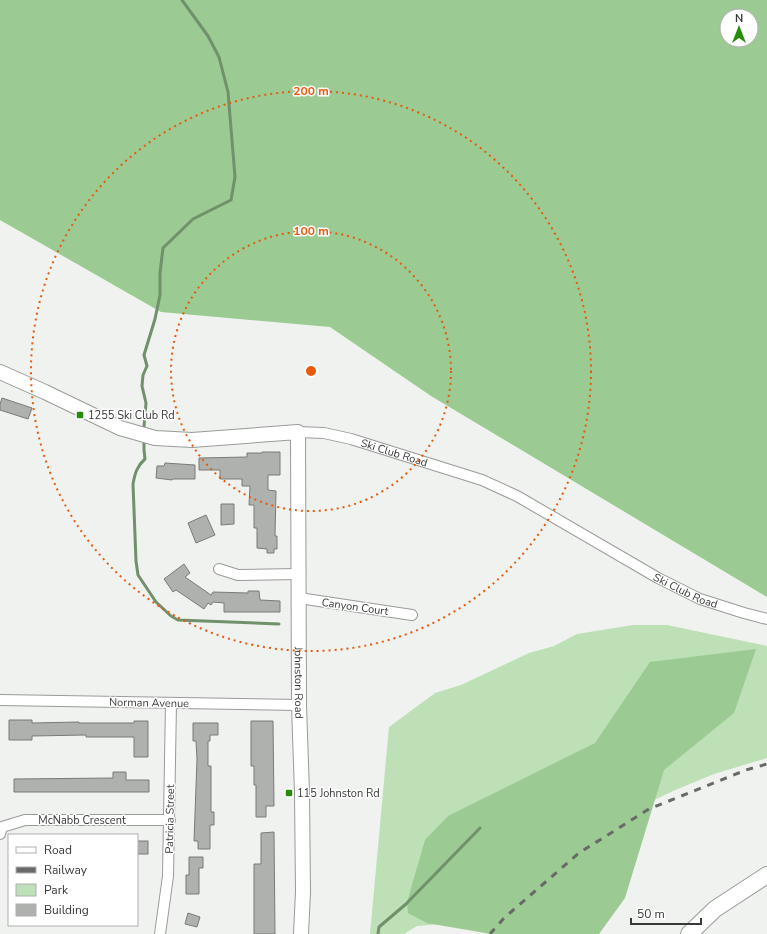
<svg xmlns="http://www.w3.org/2000/svg" width="767" height="934" viewBox="0 0 767 934" font-family="'Nunito Sans',sans-serif">
  <style>
    .green { fill: #bde0b6 }
    .forest { fill: #9bca92; fill-rule: evenodd }
    .lines { fill: none; stroke-linecap: round; stroke-linejoin: round }
    .stream { stroke: #70916b; stroke-width: 3 }
    .building { fill: #afb1ae; stroke: #797b78 }
    .street-casing { stroke: #999b98; stroke-width: 12 }
    .secondary-casing { stroke: #999b98; stroke-width: 16 }
    .primary-casing { stroke: #999b98; stroke-width: 18 }
    .street { stroke: #fff; stroke-width: 10 }
    .secondary { stroke: #fff; stroke-width: 14 }
    .primary { stroke: #fff; stroke-width: 16 }
    .rail { stroke: #686968; stroke-width: 3; stroke-dasharray: 7 7; stroke-linecap: butt }
    .ring { fill: none; stroke: #e8590c; stroke-width: 2; stroke-dasharray: 2 4 }
    .poi-dot { fill: #268d0b; stroke: #fff; stroke-width: 1.5 }
    .labels { text-anchor: middle; dominant-baseline: central; stroke-width: 3; stroke-linejoin: round; paint-order: stroke }
    .poi-label { font-size: 11px; fill: #373837; stroke: #fff; text-anchor: start }
    .street-label { font-size: 11px; fill: #373837; stroke: #fff }
    .centre { fill: #e8590c; stroke: #fff; stroke-width: 2 }
    .ring-label { font-size: 12px; text-anchor: middle; font-weight: bold; fill: #e8590c; stroke: #fff; stroke-width: 3; stroke-linejoin: round; paint-order: stroke }
  </style>
  <rect width="100%" height="100%" fill="#eff2ef"/>
  <!-- green -->
  <polygon class="green" points="633,625 667,625 767,646 767,758 714,774 673,791 561,845 441,924 417,926 404,934 370,934 389,727 435,693 461,685 529,653 554,646 577,634"/>
  <!-- forest -->
  <g class="forest">
    <path d="M0,0H767V597L431,396L330,327L161,312L0,220ZM727,16H751V40H727Z"/>
    <polygon points="756,649 734,713 664,770 625,898 599,934 491,934 427,923 408,913 407,902 425,840 448,816 595,743 650,662"/>
  </g>
  <g class="lines">
    <!-- stream -->
    <g class="stream">
      <polyline points="144,427 146,403 142,386 143,375 147,366 144,355 155,319 160,295 160,273 163,248 193,219 231,200 235,177 228,92 219,57 208,36 182,0"/>
      <path d="M144,443V450L145,459C137,466 135,473 133,484L136,561L138,575L156,602L171,616L178,620L279,624"/>
      <polyline points="378,934 379,927 406,904 480,828"/>
    </g>
  </g>
  <!-- building -->
  <g class="building">
    <polygon points="2,398 32,408 28,419 0,410 0,404"/>
    <polygon points="262,452 280,452 280,475 268,475 268,490 276,491 275,536 277,536 277,549 274,549 274,553 267,553 267,549 257,548 257,528 254,528 254,505 249,505 250,486 242,486 242,479 220,479 220,470 199,470 199,458 247,457 247,453 262,453"/>
    <polygon points="165,463 195,465 195,479 173,479 172,480 156,478 157,466 164,466"/>
    <polygon points="221,504 234,504 234,524 221,525"/>
    <polygon points="206,515 215,535 196,543 188,523"/>
    <polygon points="184,564 190,573 185,577 211,595 213,592 248,593 248,591 259,591 260,600 280,601 280,612 224,612 224,603 213,602 211,605 208,603 204,609 176,590 173,592 164,579"/>
    <polygon points="9,720 32,720 32,723 79,722 79,723 134,723 134,721 148,721 148,757 134,757 134,737 86,737 86,735 32,736 32,740 9,740"/>
    <polygon points="251,721 273,721 274,806 266,806 266,817 256,817 256,785 254,785 254,766 251,766"/>
    <polygon points="193,723 218,723 218,735 210,735 210,741 208,741 208,766 211,766 211,812 214,812 214,825 210,825 210,849 198,849 198,841 194,841 197,759 196,741 193,741"/>
    <polygon points="113,772 126,772 126,780 149,780 149,792 14,792 14,779 113,778"/>
    <polygon points="274,832 275,934 254,934 254,864 261,864 261,833"/>
    <rect x="137" y="841" width="11" height="13"/>
    <polygon points="189,857 203,857 203,868 199,868 199,894 186,894 186,875 189,875"/>
    <polygon points="188,913 200,917 197,927 185,924"/>
  </g>
  <g class="lines">
    <!-- street casing -->
    <g class="street-casing">
      <g id="street">
        <path id="s1" d="M298,432L324,433L351,439L482,480L517,496L658,578L700,599L744,613L767,619"/>
        <polyline points="219,569 238,575 298,574"/>
        <polyline points="299,598 412,615"/>
        <polyline points="0,700 299,705"/>
        <polyline points="0,834 2,827 25,820 170,820"/>
        <polyline points="160,934 168,876 171,703"/>
      </g>
    </g>
    <!-- secondary casing -->
    <g class="secondary-casing">
      <g id="secondary">
        <path id="s2" d="M0,372L45,392L120,428L155,438L192,440L298,432L299,705L302,793L303,892L301,934"/>
      </g>
    </g>
    <!-- primary casing -->
    <g class="primary-casing">
      <polyline id="primary" points="689,934 715,909 767,875"/>
    </g>
    <!-- street -->
    <use href="#street" class="street"/>
    <!-- secondary -->
    <use href="#secondary" class="secondary"/>
    <!-- primary -->
    <use href="#primary" class="primary"/>
    <!-- rail -->
    <polyline class="rail" points="490,934 504,918 579,853 649,809 746,770 767,764"/>
  </g>
  <!-- distance rings -->
  <g class="ring">
    <circle cx="311" cy="371" r="140"/>
    <circle cx="311" cy="371" r="280"/>
  </g>
  <!-- markers -->
  <g class="poi-dot">
    <rect x="76" y="411" width="8" height="8" rx="2"/>
    <rect x="285" y="789" width="8" height="8" rx="2"/>
  </g>
  <g class="labels">
    <!-- poi labels -->
    <g class="poi-label">
      <text x="88" y="415">1255 Ski Club Rd</text>
      <text x="297" y="793">115 Johnston Rd</text>
    </g>
    <!-- street labels -->
    <g class="street-label">
      <text stroke="none"><textPath href="#s1" startOffset="99">Ski Club Road</textPath></text>
      <text stroke="none"><textPath href="#s1" startOffset="423">Ski Club Road</textPath></text>
      <text transform="translate(355 607) rotate(8)">Canyon Court</text>
      <text stroke="none"><textPath href="#s2" startOffset="563">Johnston Road</textPath></text>
      <text transform="translate(149 703) rotate(1)">Norman Avenue</text>
      <text transform="translate(170 819) rotate(-89)">Patricia Street</text>
      <text x="82" y="820">McNabb Crescent</text>
    </g>
  </g>
  <circle cx="311" cy="371" r="6" class="centre"/>
  <g class="ring-label">
    <text x="311" y="95">200 m</text>
    <text x="311" y="235">100 m</text>
  </g>
  <!-- legend -->
  <rect x="8" y="834" width="130" height="92" fill="#ffffff" stroke="#afafaf"/>
  <rect x="16" y="847" width="20" height="6" fill="#ffffff" stroke="#afafaf"/>
  <text x="44" y="854" font-size="12" fill="#373837">Road</text>
  <rect x="16" y="867" width="20" height="6" fill="#686968" stroke="#afafaf"/>
  <text x="44" y="874" font-size="12" fill="#373837">Railway</text>
  <rect x="16" y="884" width="20" height="12" fill="#bde0b6" stroke="#afafaf"/>
  <text x="44" y="894" font-size="12" fill="#373837">Park</text>
  <rect x="16" y="904" width="20" height="12" fill="#afb1ae" stroke="#afafaf"/>
  <text x="44" y="914" font-size="12" fill="#373837">Building</text>
  <!-- north arrow -->
  <g transform="translate(739 28)"><circle r="19" fill="#ffffff" stroke="#afafaf"/>
  <path d="M0-3L7 15L0 10L-7 15Z" fill="#268d0b"/>
  <text y="-6" font-size="11" font-weight="bold" text-anchor="middle" fill="#373837">N</text>
  </g>
  <!-- scale -->
  <path d="M631 918v6h70v-6" fill="none" stroke="#373837" stroke-width="2"/>
  <text x="637" y="918" font-size="12" fill="#373837" stroke="#ffffff" stroke-width="3" paint-order="stroke">50 m</text>
</svg>
